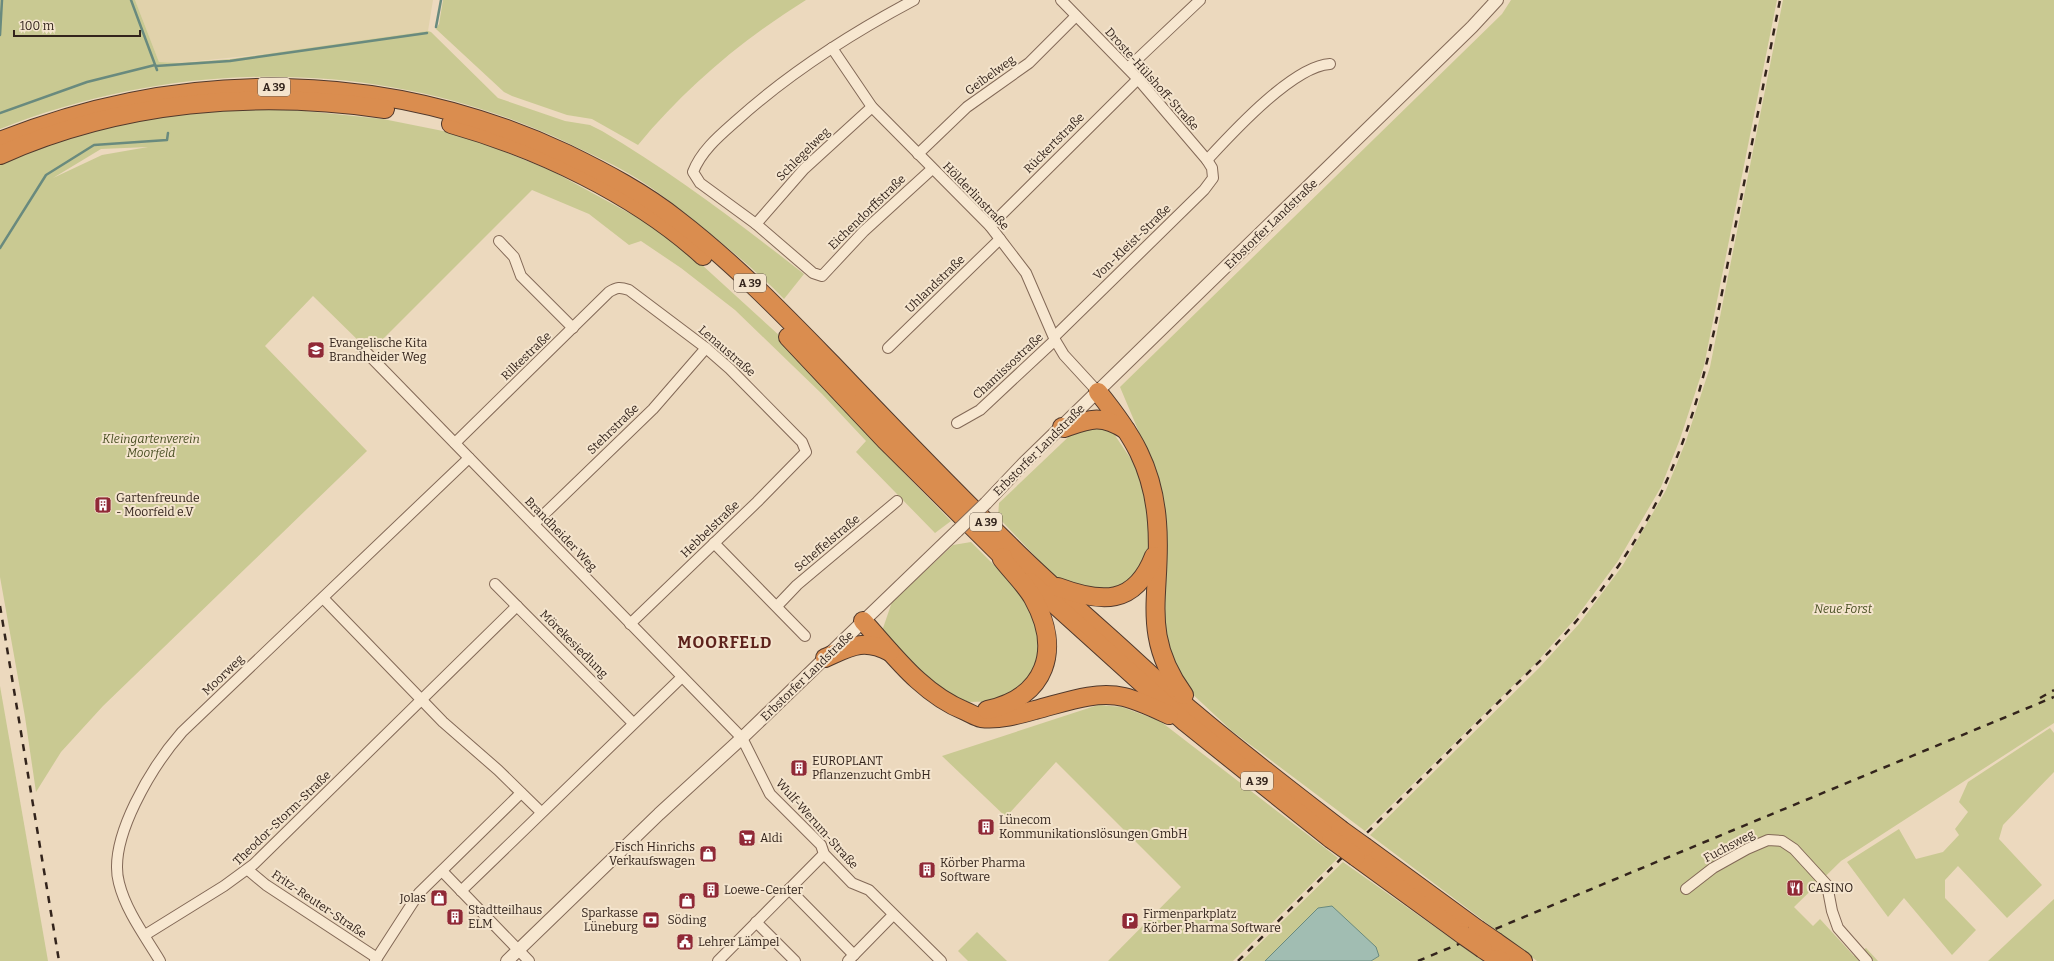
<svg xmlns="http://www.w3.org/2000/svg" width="2054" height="961" viewBox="0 0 2054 961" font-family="Bitter,serif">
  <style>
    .farmland { fill: #e1d2ab }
    .green { fill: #c9c992; fill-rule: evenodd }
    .water { fill: #a1bdb2; stroke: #698a7e }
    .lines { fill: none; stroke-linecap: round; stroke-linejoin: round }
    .stream { stroke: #698a7e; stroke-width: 2.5 }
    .minor-casing { stroke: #836957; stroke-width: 12 }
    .tertiary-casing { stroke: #836957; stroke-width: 14 }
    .motorway-casing { stroke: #51392c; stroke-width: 20 }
    .minor { stroke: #f7e7d0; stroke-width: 10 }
    .tertiary { stroke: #f7e7d0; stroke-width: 12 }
    .motorway { stroke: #da8d4f; stroke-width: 18 }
    .rail { stroke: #33241c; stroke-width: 2.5; stroke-dasharray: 7 7; stroke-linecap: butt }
    .tertiary-bridge-casing { stroke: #836957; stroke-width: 14; stroke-linecap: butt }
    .motorway-bridge-casing { stroke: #51392c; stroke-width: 20; stroke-linecap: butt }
    .tertiary-bridge { stroke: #f7e7d0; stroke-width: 12 }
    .motorway-bridge { stroke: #da8d4f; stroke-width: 18 }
    .labels { text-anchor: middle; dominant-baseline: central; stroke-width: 4; stroke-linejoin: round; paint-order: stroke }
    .shield { fill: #f4e4cd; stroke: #6d5e51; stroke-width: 1 }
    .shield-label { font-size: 11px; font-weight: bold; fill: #33241c }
    .street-label { font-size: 12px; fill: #33241c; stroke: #f4e4cd }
    .poi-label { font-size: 12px; fill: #33241c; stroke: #f4e4cd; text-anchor: start }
    .park-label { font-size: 12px; font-style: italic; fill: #494f23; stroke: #f4e4cd }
    .district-label { font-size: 16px; font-weight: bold; letter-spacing: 1px; fill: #5e221c; stroke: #f4e4cd }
  </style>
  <rect width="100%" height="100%" fill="#ecd9be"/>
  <!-- farmland -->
  <polygon class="farmland" points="135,0 433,0 428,31 293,51 179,63 159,62"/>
  <!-- green -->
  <g class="green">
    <path d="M0,0H135L159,62L179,63L231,59L428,31L431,32L498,98L565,121L590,125L602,131C673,173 739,223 804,274L784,299C758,272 729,249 700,225C680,209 660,193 638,179C617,166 593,155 570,144C389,58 186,56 0,129Z"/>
    <path d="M443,0H806C742,40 686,87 638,145L592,119L567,115L512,96L504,92L436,29L439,24Z"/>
    <polygon points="1511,0 1777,0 1704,366 1680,439 1661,487 1618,561 1575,619 1535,664 1365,831 1232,731 1188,690 1164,643 1157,475 1120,387 1502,14"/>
    <polygon points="1783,0 2054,0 2054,723 1841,861 1794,907 1813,926 1820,919 1854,956 1866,948 1878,961 1537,961 1370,835 1539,668 1579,624 1623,565 1666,490 1686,441 1710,367"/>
    <path d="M208,109H286L383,119L463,135L552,171L642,220L690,254L781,337L870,432L903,472L951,521L935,533L856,452L866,441L822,394L735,310L681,268L641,241L629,245L589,214L532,190L370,352L313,296L265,346L367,451L103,706L61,752L36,792L25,717L0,577V160L98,125ZM148,147L102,155L53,178L101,149Z"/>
    <polygon points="1082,424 1110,428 1135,465 1147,503 1151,548 1132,581 1101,592 1064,583 1050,572 998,517 999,503"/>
    <polygon points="971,542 1027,598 1040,632 1038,661 1025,685 1000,701 969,702 944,693 914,670 882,631 892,602 953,545"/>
    <polygon points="0,686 48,961 0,961"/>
    <polygon points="1098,705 1122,707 1160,721 1338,858 1233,961 1108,961 1181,887 1056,762 1006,817 942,756"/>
    <polygon points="2050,728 2054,733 2054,772 2003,825 1999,839 2042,885 2007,918 1958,866 1945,880 1945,898 1976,930 1952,955 1904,898 1888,917 1847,862 1899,829 1916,859 1943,852 1959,835 1955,829 1968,812 1959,802 1968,782"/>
    <polygon points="1343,862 1483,961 1371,961 1379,956 1318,908 1265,961 1242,961"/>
    <polygon points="2054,899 2054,961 1988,961"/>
    <polygon points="977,932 1007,961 968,961 958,951"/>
  </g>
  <!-- water -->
  <polygon class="water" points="1332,906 1376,947 1379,956 1371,961 1265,961 1318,908"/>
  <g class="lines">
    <!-- stream -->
    <g class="stream">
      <polyline points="131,0 157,70"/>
      <polyline points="436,27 441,0"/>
      <polyline points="0,35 2,0"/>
      <polyline points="156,66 230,61 427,33"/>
      <polyline points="0,113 87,82 155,65"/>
      <polyline points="0,248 46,175 94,145 167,140 168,133"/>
    </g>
    <!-- minor casing -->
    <g class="minor-casing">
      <g id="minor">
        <path d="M914,0C850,34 789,73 736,121C719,136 701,151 693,172L700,183L756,224L813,273L822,276L864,231L932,169"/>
        <polyline points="832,48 872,107 990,226 1026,273 1055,340 1064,355 1098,392"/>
        <polyline points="1128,68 1200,0"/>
        <polyline points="918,154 967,107 1029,63 1076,16"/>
        <path d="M1207,160C1232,133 1293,66 1330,64"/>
        <polyline points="756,224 804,169 872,107"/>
        <polyline points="990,226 1138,79"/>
        <polyline points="499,241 514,257 521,276 573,328"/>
        <polyline points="1054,337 1204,190 1213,178 1212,168 1207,160 1138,79 1061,0"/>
        <polyline points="361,347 742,738 770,794 821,845 824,854 852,883 869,890 941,961"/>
        <polyline points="888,348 1000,239"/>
        <polyline points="957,423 980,410 1055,340"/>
        <path d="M455,443L609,292C617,287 620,287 629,290L706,348L730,369L802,442L806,452L757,502L630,624"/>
        <polyline points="534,524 653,409 706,348"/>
        <polyline points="714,543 805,636"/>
        <polyline points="495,584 633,723"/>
        <polyline points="323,598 443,722 498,770 541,812"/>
        <polyline points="777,606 797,585 897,501"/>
        <polyline points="248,870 266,885 377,958"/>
        <polyline points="442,871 529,961"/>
        <polyline points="789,889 854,955"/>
        <polyline points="1686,889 1713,868 1747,849 1768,840 1782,841 1794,849 1827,885 1832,911 1838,928 1867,961"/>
        <polyline points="461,891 682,677"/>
        <polyline points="756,922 795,961"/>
        <polyline points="145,935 224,886 254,864 517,606"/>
        <path d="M160,961C145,936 126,911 119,883C107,839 153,765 182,732L469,458"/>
        <polyline points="375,961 419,893 521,793"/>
        <polyline points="718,961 824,854"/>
        <polyline points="848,961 893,915"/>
      </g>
    </g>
    <!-- tertiary casing -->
    <g class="tertiary-casing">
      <g id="tertiary">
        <polyline points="986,503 1024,463 1472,27 1497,0"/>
        <polyline points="507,961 659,814 742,738 957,531"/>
      </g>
    </g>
    <!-- motorway casing -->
    <g class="motorway-casing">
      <g id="motorway">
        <path d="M451,124C539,149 635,194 703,256"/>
        <path d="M0,141C185,67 386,69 567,154C606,173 644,193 678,220C734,263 783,314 832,364C890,425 948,485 1008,544C1040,576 1075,607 1109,637C1137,662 1165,689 1194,713C1241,753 1291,791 1340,829"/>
        <path d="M0,155C121,101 256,90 385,109"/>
        <polyline points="788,337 885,440 1004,558"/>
        <path d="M1098,392C1132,434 1153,467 1157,522C1163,591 1138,632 1184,695"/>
        <path d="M1062,427L1064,428C1090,419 1101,414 1126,430"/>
        <polyline points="1030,582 1185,722 1331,839"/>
        <path d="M1058,587C1101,603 1135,606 1154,556"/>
        <path d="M863,621C893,654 922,694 965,711C970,713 976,717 981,718C999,720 1018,715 1035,710C1063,703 1095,690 1124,697C1140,701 1154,708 1169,715"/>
        <path d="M825,658C850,647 863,638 890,652"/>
        <path d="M987,710C1046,697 1062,650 1033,598C1025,584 1012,572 1002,559L1003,557"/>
        <polyline points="1365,847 1477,929"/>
        <polyline points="1356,857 1463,935"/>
        <polyline points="1496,942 1523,961"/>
        <polyline points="1483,949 1501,961"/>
      </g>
    </g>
    <!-- minor -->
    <use href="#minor" class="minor"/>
    <!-- tertiary -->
    <use href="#tertiary" class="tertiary"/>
    <!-- motorway -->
    <use href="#motorway" class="motorway"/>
    <!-- rail -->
    <g class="rail">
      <polyline points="0,606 59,961"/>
      <polyline points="2040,698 2054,690"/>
      <path d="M1238,961L1549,652C1599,598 1642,539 1671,471C1701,403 1715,329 1729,257C1747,171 1763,86 1780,0"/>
      <polyline points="1418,961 2054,697"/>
    </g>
    <!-- tertiary-bridge casing -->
    <g class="tertiary-bridge-casing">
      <polyline id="tertiary-bridge" points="957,531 986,503"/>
    </g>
    <!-- motorway-bridge casing -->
    <g class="motorway-bridge-casing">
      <g id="motorway-bridge">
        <polyline points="1340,829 1365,847"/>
        <polyline points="1331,839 1356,857"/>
        <polyline points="1477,929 1496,942"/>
        <polyline points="1463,935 1483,949"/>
      </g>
    </g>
    <!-- tertiary-bridge -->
    <use href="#tertiary-bridge" class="tertiary-bridge"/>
    <!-- motorway-bridge -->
    <use href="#motorway-bridge" class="motorway-bridge"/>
  </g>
  <!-- icons -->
  <defs>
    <g id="school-square" transform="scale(0.9)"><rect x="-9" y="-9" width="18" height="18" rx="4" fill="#902936" stroke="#f4e4cd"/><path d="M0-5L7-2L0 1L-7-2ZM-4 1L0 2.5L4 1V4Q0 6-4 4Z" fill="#fff"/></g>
    <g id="building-square" transform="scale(0.9)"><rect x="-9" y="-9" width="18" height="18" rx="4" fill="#902936" stroke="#f4e4cd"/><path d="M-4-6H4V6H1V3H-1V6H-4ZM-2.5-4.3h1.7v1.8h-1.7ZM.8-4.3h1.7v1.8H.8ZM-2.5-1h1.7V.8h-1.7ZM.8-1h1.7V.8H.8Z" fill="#fff"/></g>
    <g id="supermarket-square" transform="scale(0.9)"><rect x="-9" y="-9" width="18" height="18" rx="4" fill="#902936" stroke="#f4e4cd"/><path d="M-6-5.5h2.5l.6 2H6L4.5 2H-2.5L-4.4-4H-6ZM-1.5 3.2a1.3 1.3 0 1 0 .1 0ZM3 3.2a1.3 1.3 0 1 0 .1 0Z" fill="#fff"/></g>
    <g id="shop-square" transform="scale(0.9)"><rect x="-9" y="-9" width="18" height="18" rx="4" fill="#902936" stroke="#f4e4cd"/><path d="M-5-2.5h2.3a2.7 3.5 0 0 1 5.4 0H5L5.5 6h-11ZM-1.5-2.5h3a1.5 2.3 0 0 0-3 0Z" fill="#fff"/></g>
    <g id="restaurant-square" transform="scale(0.9)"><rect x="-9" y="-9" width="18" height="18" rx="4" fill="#902936" stroke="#f4e4cd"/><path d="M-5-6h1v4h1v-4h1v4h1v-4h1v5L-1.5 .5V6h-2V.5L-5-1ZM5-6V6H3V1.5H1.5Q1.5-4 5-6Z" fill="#fff"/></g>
    <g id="bank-square" transform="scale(0.9)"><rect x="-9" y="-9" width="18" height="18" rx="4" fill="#902936" stroke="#f4e4cd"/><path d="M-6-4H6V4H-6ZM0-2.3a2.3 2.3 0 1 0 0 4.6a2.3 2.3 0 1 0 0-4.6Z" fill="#fff"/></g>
    <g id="parking-square" transform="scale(0.9)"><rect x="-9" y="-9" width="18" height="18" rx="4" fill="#902936" stroke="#f4e4cd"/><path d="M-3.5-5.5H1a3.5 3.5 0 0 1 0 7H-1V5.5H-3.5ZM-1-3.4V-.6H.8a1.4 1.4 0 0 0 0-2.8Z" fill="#fff"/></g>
    <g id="civic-square" transform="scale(0.9)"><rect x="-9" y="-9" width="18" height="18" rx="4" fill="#902936" stroke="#f4e4cd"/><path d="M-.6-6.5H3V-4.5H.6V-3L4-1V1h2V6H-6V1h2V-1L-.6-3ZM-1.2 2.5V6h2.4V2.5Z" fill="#fff"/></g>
  </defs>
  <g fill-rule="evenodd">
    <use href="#school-square" x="316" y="350"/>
    <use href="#building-square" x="103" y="505"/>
    <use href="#building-square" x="799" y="768"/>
    <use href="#building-square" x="986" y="827"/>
    <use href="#supermarket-square" x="747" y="838"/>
    <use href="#shop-square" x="708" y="854"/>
    <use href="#building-square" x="927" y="870"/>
    <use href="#restaurant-square" x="1795" y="888"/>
    <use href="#building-square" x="711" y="890"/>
    <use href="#shop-square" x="439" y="898"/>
    <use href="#shop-square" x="687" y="901"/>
    <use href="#building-square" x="455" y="917"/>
    <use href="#bank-square" x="651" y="920"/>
    <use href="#parking-square" x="1130" y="921"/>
    <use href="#civic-square" x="685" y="942"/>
  </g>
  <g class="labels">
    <!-- shield labels -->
    <g class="shield">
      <rect x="258" y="78" width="32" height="18" rx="3"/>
      <rect x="734" y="274" width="32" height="18" rx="3"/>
      <rect x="970" y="513" width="32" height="18" rx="3"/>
      <rect x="1241" y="772" width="32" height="18" rx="3"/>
    </g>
    <g class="shield-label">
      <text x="274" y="87">A 39</text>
      <text x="750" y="283">A 39</text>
      <text x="986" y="522">A 39</text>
      <text x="1257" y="781">A 39</text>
    </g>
    <!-- street labels -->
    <g class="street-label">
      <text transform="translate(990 75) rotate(-36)">Geibelweg</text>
      <text transform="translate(1152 79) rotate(48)">Droste-Hülshoff-Straße</text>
      <text transform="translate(1054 143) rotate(-45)">Rückertstraße</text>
      <text transform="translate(803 154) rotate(-45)">Schlegelweg</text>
      <text transform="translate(976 196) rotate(46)">Hölderlinstraße</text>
      <text transform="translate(867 212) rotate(-44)">Eichendorffstraße</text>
      <text transform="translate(1271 224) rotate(-44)">Erbstorfer Landstraße</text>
      <text transform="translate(1132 242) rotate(-44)">Von-Kleist-Straße</text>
      <text transform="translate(935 284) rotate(-44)">Uhlandstraße</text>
      <text transform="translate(727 351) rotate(41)">Lenaustraße</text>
      <text transform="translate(526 356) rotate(-44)">Rilkestraße</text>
      <text transform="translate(1008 366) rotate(-43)">Chamissostraße</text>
      <text transform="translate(613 429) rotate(-44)">Stehrstraße</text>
      <text transform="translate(1039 450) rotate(-45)">Erbstorfer Landstraße</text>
      <text transform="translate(710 529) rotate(-44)">Hebbelstraße</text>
      <text transform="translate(561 534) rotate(46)">Brandheider Weg</text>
      <text transform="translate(827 543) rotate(-40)">Scheffelstraße</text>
      <text transform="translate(574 644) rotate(45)">Mörekesiedlung</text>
      <text transform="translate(223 675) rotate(-44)">Moorweg</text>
      <text transform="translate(807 676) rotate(-44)">Erbstorfer Landstraße</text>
      <text transform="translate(282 818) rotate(-44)">Theodor-Storm-Straße</text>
      <text transform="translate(817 824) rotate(48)">Wulf-Werum-Straße</text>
      <text transform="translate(1729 846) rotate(-28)">Fuchsweg</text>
      <text transform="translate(319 904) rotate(34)">Fritz-Reuter-Straße</text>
    </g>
    <!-- poi labels -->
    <g class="poi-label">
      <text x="329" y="343">Evangelische Kita<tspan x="329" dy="14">Brandheider Weg</tspan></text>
      <text x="116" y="498">Gartenfreunde<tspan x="116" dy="14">- Moorfeld e.V</tspan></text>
      <text x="812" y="761">EUROPLANT<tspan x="812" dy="14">Pflanzenzucht GmbH</tspan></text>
      <text x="999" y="820">Lünecom<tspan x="999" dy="14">Kommunikationslösungen GmbH</tspan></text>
      <text x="760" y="838">Aldi</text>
      <text x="695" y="847" text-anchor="end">Fisch Hinrichs<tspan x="695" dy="14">Verkaufswagen</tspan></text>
      <text x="940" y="863">Körber Pharma<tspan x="940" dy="14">Software</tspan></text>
      <text x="1808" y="888">CASINO</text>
      <text x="724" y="890">Loewe-Center</text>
      <text x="426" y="898" text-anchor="end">Jolas</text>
      <text x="468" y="910">Stadtteilhaus<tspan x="468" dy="14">ELM</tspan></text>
      <text x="638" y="913" text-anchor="end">Sparkasse<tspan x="638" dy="14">Lüneburg</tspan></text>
      <text x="1143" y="914">Firmenparkplatz<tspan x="1143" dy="14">Körber Pharma Software</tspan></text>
      <text x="687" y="920" text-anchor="middle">Söding</text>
      <text x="698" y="942">Lehrer Lämpel</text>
    </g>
    <!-- park labels -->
    <g class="park-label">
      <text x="151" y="439">Kleingartenverein<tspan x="151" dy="14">Moorfeld</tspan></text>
      <text x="1843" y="609">Neue Forst</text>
    </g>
    <!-- district labels -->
    <g class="district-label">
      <text x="725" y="642">MOORFELD</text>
    </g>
  </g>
  <!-- scale -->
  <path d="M14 30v6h126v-6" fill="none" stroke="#33241c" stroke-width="2"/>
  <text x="20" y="30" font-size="12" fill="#33241c" stroke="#f4e4cd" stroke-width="3" paint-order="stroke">100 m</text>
</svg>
